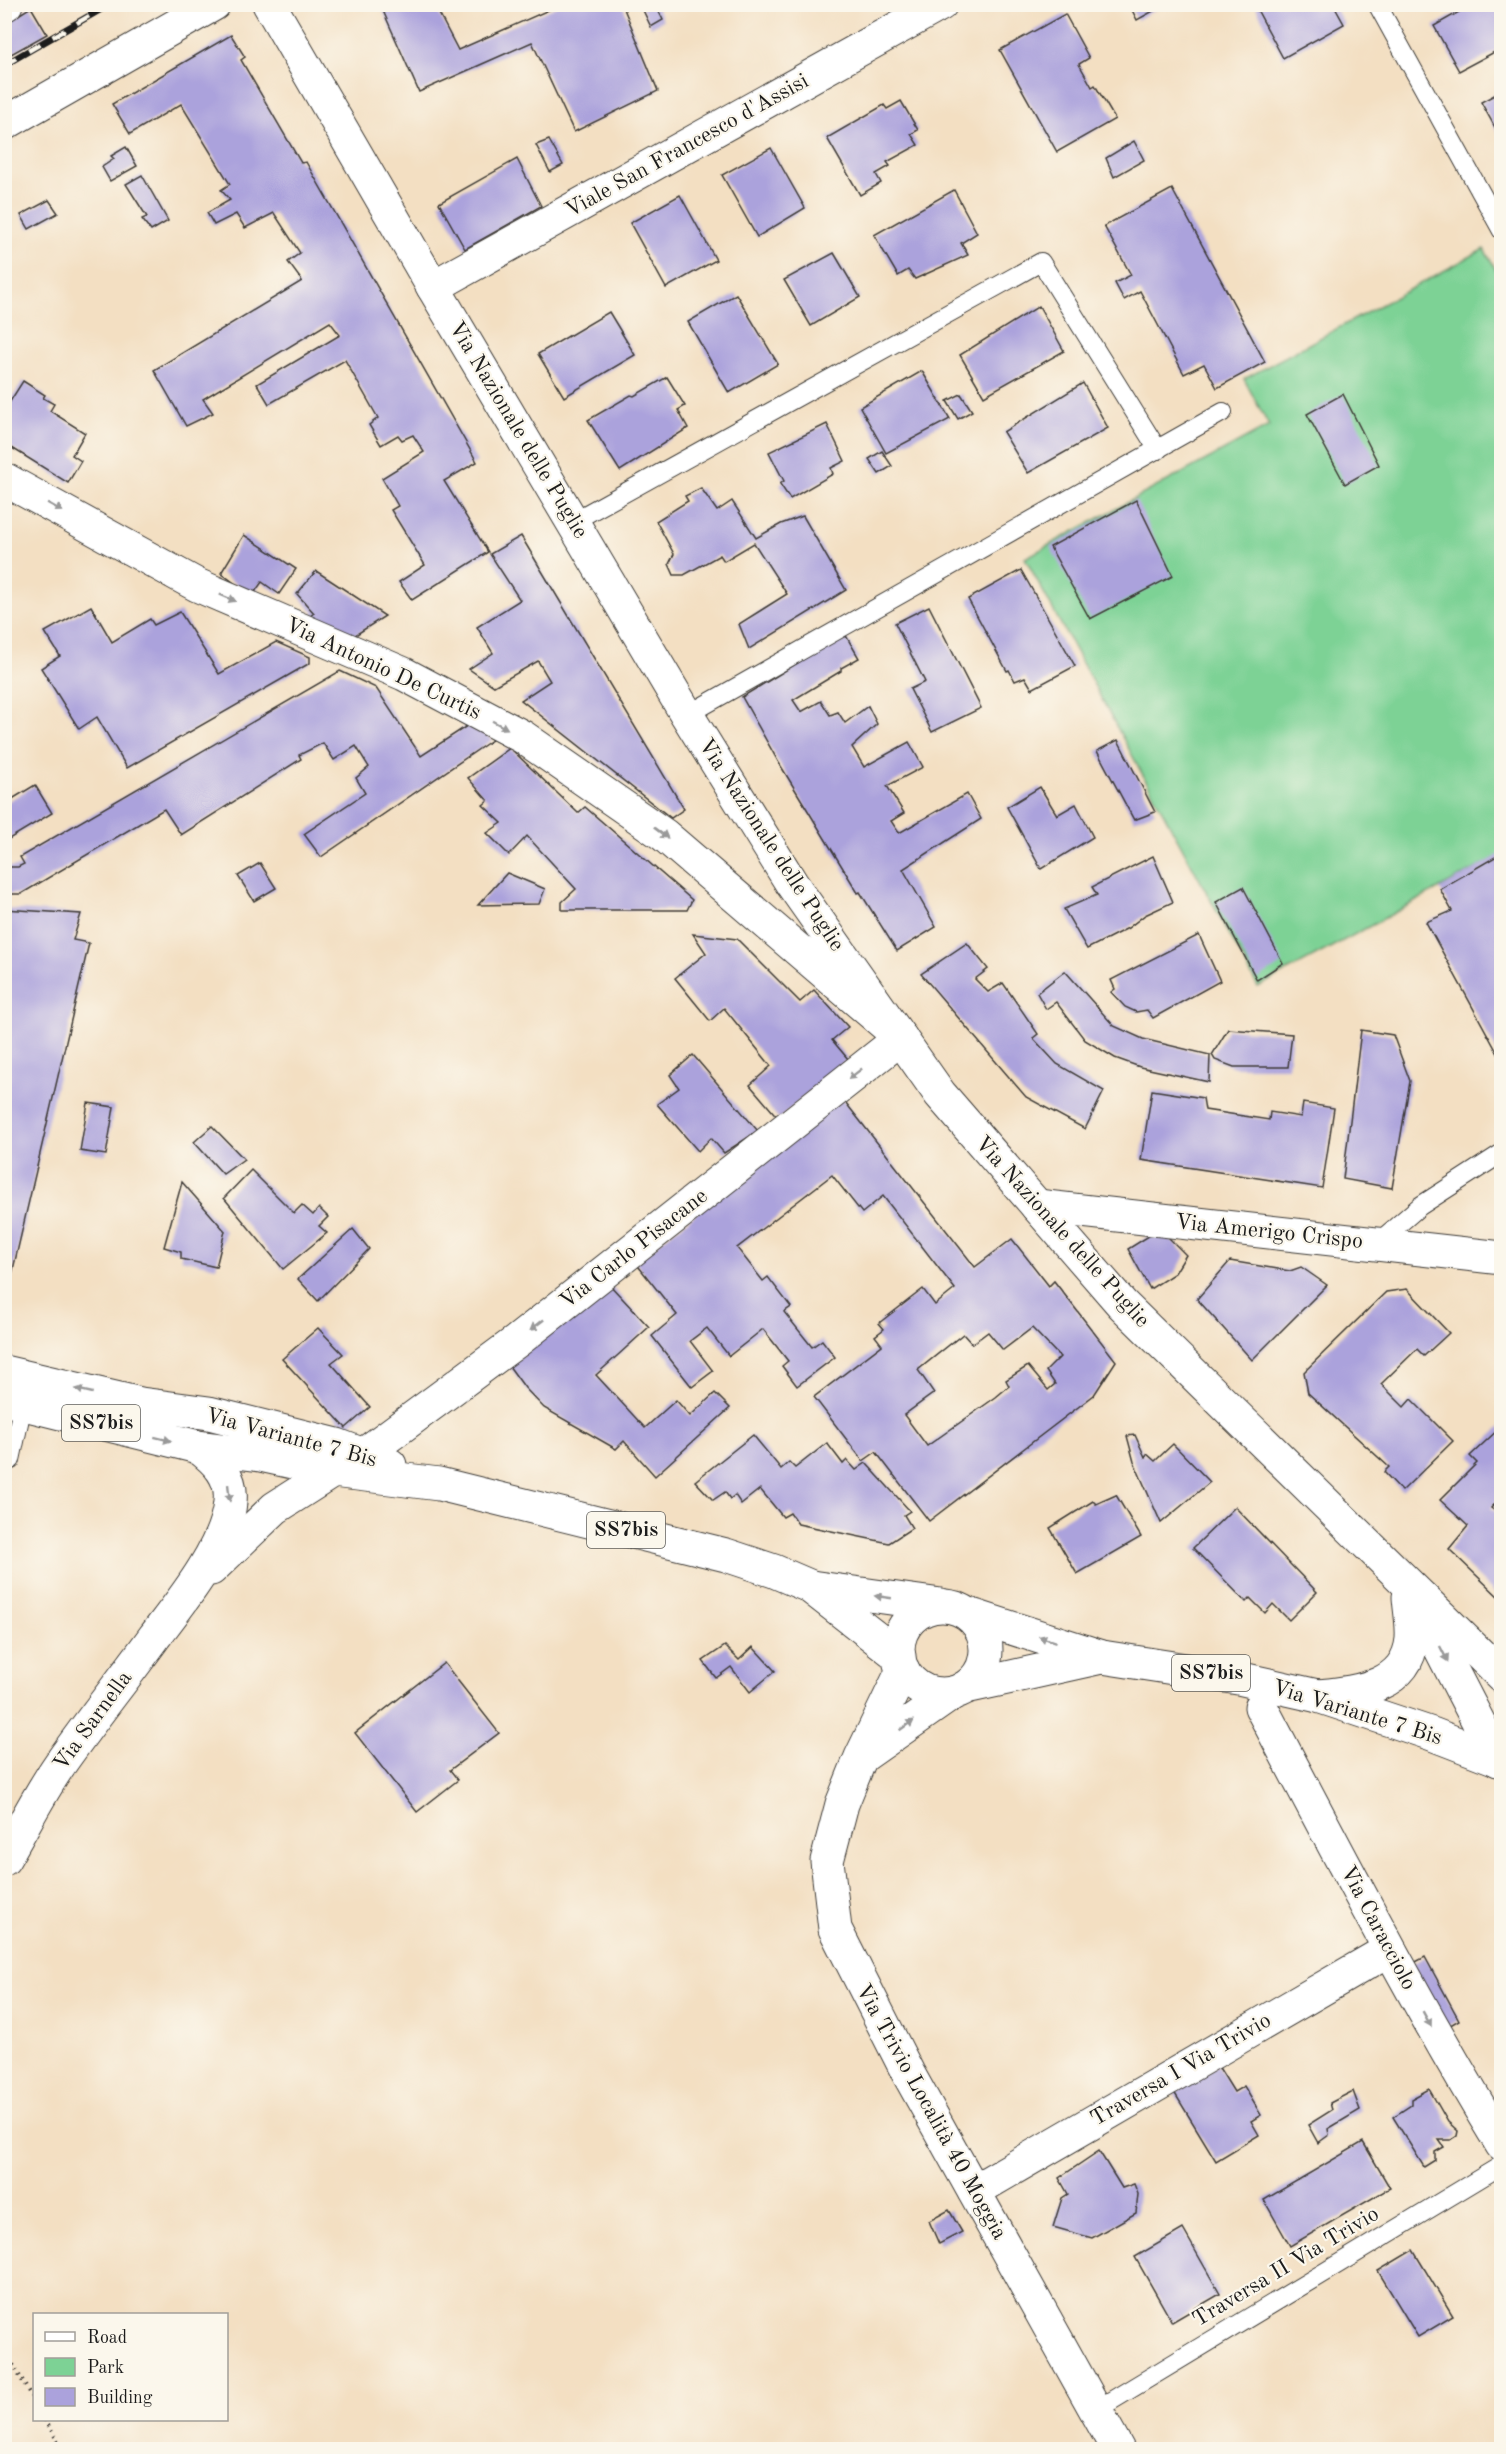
<svg xmlns="http://www.w3.org/2000/svg" width="1506" height="2454" viewBox="0 0 1506 2454" font-family="'Old Standard TT',serif">
  <style>
    .green { fill: #7dd295; stroke: #4c7758; stroke-width: 1.5 }
    .building { fill: #aba2dc; fill-rule: evenodd }
    .lines { fill: none; stroke-linecap: round; stroke-linejoin: round }
    .service-casing { stroke: #3c3935; stroke-width: 20 }
    .minor-casing { stroke: #3c3935; stroke-width: 35 }
    .tertiary-casing { stroke: #3c3935; stroke-width: 35 }
    .secondary-casing { stroke: #3c3935; stroke-width: 35 }
    .primary-casing { stroke: #3c3935; stroke-width: 35 }
    .path { stroke: #3c3935; stroke-width: 4; stroke-dasharray: 1.5 4.5; stroke-linecap: butt }
    .service { stroke: #fff; stroke-width: 18 }
    .minor { stroke: #fff; stroke-width: 33 }
    .tertiary { stroke: #fff; stroke-width: 33 }
    .secondary { stroke: #fff; stroke-width: 33 }
    .primary { stroke: #fff; stroke-width: 33 }
    .rail-casing { stroke: #1c1c1c; stroke-width: 7 }
    .rail { stroke: #fbf7ec; stroke-width: 4.5; stroke-dasharray: 14; stroke-linecap: butt }
    .oneway { fill: #999 }
    .labels { text-anchor: middle; dominant-baseline: central; stroke-width: 4.5; stroke-linejoin: round; paint-order: stroke }
    .shield { fill: #fbf7ec; stroke: #5f5e5a; stroke-width: 1.5 }
    .shield-label { font-size: 21px; font-weight: bold; fill: #1c1c1c }
    .street-label { font-size: 22px; fill: #1c1c1c; stroke: #fbf7ec }
  </style>
  <rect width="100%" height="100%" fill="#fbf7ec"/>
  <filter id="ink" filterUnits="userSpaceOnUse"><feTurbulence type="fractalNoise" baseFrequency=".0167" numOctaves="2"/><feDisplacementMap in="SourceGraphic" scale="12" xChannelSelector="R" yChannelSelector="G"/><feConvolveMatrix kernelMatrix="1 2 1 2 8 2 1 2 1" color-interpolation-filters="sRGB"/></filter>
  <filter id="wash" filterUnits="userSpaceOnUse"><feTurbulence type="fractalNoise" baseFrequency=".008" numOctaves="4" result="noise"/><feDisplacementMap in="SourceGraphic" scale="24" xChannelSelector="R" yChannelSelector="G"/><feGaussianBlur stdDeviation="1.35" result="paint"/><feColorMatrix in="noise" values="0 0 0 0 0 0 0 0 0 0 0 0 0 0 0 0 0 1.4 0 .05"/><feComposite in="paint" operator="in"/></filter>
  <g filter="url(#wash)">
    <rect width="100%" height="100%" fill="#f3dfc2"/>
    <!-- green -->
    <polygon class="green" points="1484,249 1502,280 1501,855 1258,987 1025,558 1269,426 1244,379"/>
    <g id="blocks">
      <!-- building -->
      <g class="building">
        <polygon points="380,4 434,4 458,50 562,4 622,4 658,91 574,132 532,42 419,92"/>
        <polygon points="640,4 655,4 663,20 651,27"/>
        <polygon points="1129,4 1166,4 1137,20"/>
        <polygon points="1254,4 1333,4 1344,24 1283,58"/>
        <polygon points="1473,4 1502,4 1502,48 1459,71 1434,26"/>
        <polygon points="31,7 47,34 4,58 4,24"/>
        <polygon points="1065,14 1089,58 1079,64 1092,87 1095,85 1115,119 1057,152 1000,50"/>
        <polygon points="231,35 245,57 241,60 301,163 306,162 477,462 444,481 488,552 412,600 399,582 425,565 391,510 398,506 382,478 424,452 413,435 402,440 398,435 381,445 369,425 378,418 345,360 269,404 257,384 340,335 330,322 203,399 213,413 186,426 154,370 302,281 288,262 300,253 274,213 245,228 236,214 214,225 207,213 230,200 221,190 230,184 181,104 130,134 112,104"/>
        <polygon points="1502,91 1502,140 1481,102"/>
        <polygon points="901,101 918,130 911,134 918,145 887,162 890,166 876,174 881,183 860,195 827,138 884,105 887,109"/>
        <polygon points="549,140 563,165 550,172 536,145"/>
        <polygon points="1134,141 1144,160 1114,177 1106,158"/>
        <polygon points="126,147 137,166 110,181 102,167 114,159 111,156"/>
        <polygon points="771,148 805,208 757,237 722,175"/>
        <polygon points="517,159 541,206 465,249 439,203"/>
        <polygon points="142,175 168,221 151,231 142,219 147,217 126,184"/>
        <polygon points="1172,189 1265,362 1217,388 1204,364 1184,374 1140,291 1124,300 1115,283 1131,275 1104,226"/>
        <polygon points="954,190 977,233 961,243 968,255 915,279 908,270 898,276 874,235"/>
        <polygon points="680,195 716,260 666,288 630,223"/>
        <polygon points="49,200 58,213 29,229 21,215"/>
        <polygon points="834,253 860,297 811,326 784,280"/>
        <polygon points="736,294 778,364 729,393 688,322"/>
        <polygon points="1039,306 1064,351 984,396 960,355"/>
        <polygon points="609,312 635,355 564,397 538,354"/>
        <polygon points="922,371 950,419 886,453 860,407"/>
        <polygon points="667,377 685,406 678,410 688,428 620,471 588,420 631,395 634,396"/>
        <polygon points="23,381 45,395 43,398 54,404 50,411 85,433 72,455 81,461 68,483 4,443 4,411"/>
        <polygon points="1083,383 1108,428 1028,473 1003,432"/>
        <polygon points="961,394 972,411 958,419 947,401"/>
        <polygon points="1343,394 1379,465 1345,484 1307,414"/>
        <polygon points="827,424 845,461 831,468 833,474 790,499 780,484 784,481 769,452"/>
        <polygon points="882,451 892,466 879,474 869,459"/>
        <polygon points="701,488 717,511 732,501 756,538 781,524 803,516 846,590 749,649 739,624 787,594 754,543 724,561 720,555 684,575 674,575 669,564 674,554 656,521 688,501 685,496"/>
        <polygon points="1136,500 1173,576 1090,619 1050,547"/>
        <polygon points="244,535 296,569 279,594 262,582 252,596 221,573"/>
        <polygon points="521,536 684,809 671,818 521,700 550,681 538,661 494,686 469,669 493,653 477,627 520,600 490,554"/>
        <polygon points="1021,570 1075,666 1032,689 1025,677 1015,681 1009,670 1007,671 968,599"/>
        <polygon points="316,571 385,616 346,641 309,617 314,613 297,594"/>
        <polygon points="91,606 112,642 150,619 154,625 180,612 219,674 276,642 310,657 310,663 127,768 97,717 79,729 41,668 60,656 45,632"/>
        <polygon points="929,606 981,708 932,732 910,689 925,682 895,623"/>
        <polygon points="845,634 859,658 841,668 841,671 793,700 801,712 821,701 830,715 838,712 845,723 868,706 877,724 852,747 864,767 909,742 923,767 887,786 904,813 891,821 899,833 967,794 981,819 903,869 936,927 897,951 860,892 858,893 779,763 742,697"/>
        <polygon points="340,671 376,688 421,756 473,722 492,740 321,857 304,834 365,793 356,778 369,767 356,746 334,760 323,743 299,755 301,759 181,835 164,809 21,894 4,894 4,867 18,867 24,864 20,857"/>
        <polygon points="1118,740 1155,812 1134,820 1097,751"/>
        <polygon points="510,748 578,813 585,807 692,900 687,910 562,910 562,902 576,889 527,836 509,855 487,833 502,823 483,805 488,801 468,778"/>
        <polygon points="35,785 52,813 4,842 4,804"/>
        <polygon points="1040,787 1057,815 1076,804 1093,837 1041,869 1007,807"/>
        <polygon points="1502,853 1502,1061 1426,922 1452,911 1440,889"/>
        <polygon points="1153,856 1173,902 1145,915 1128,928 1087,949 1064,909 1097,895 1092,887"/>
        <polygon points="260,863 276,888 254,901 238,876"/>
        <polygon points="507,873 545,889 539,904 478,905"/>
        <polygon points="1243,887 1283,963 1257,980 1216,902"/>
        <polygon points="4,909 81,914 73,940 89,943 5,1304"/>
        <polygon points="693,934 737,939 800,1002 814,990 848,1027 832,1040 848,1059 779,1119 750,1085 771,1066 724,1008 710,1021 675,978 706,953"/>
        <polygon points="1199,935 1220,981 1153,1018 1147,1010 1136,1012 1125,1007 1111,992 1115,989 1111,980"/>
        <polygon points="967,943 988,969 975,979 988,992 1003,983 1038,1034 1033,1038 1057,1064 1104,1091 1085,1129 1026,1097 921,974"/>
        <polygon points="1065,971 1114,1026 1143,1039 1210,1055 1209,1082 1140,1067 1115,1058 1085,1040 1056,1002 1046,1009 1037,993"/>
        <polygon points="1228,1029 1292,1034 1288,1067 1234,1067 1215,1060 1212,1055"/>
        <polygon points="1361,1030 1393,1035 1410,1081 1392,1188 1343,1179"/>
        <polygon points="693,1055 758,1131 724,1153 711,1138 698,1151 657,1104 679,1088 670,1075"/>
        <polygon points="1152,1090 1203,1098 1205,1110 1269,1120 1270,1112 1301,1117 1303,1103 1334,1108 1322,1188 1141,1160"/>
        <path d="M842,1098L975,1267L1012,1239L1049,1286L1054,1281L1116,1361L1094,1395L929,1521L876,1452L863,1461L814,1397L882,1345L875,1336L884,1329L879,1323L923,1289L935,1305L955,1289L883,1196L862,1213L832,1175L737,1248L763,1281L768,1277L791,1307L784,1312L812,1347L822,1340L835,1357L797,1386L782,1366L788,1361L763,1329L729,1356L707,1328L690,1341L713,1371L692,1387L652,1336L677,1315L635,1262ZM1032,1328L1060,1357L1046,1371L1055,1384L1048,1390L1028,1366L1006,1380L1009,1386L996,1397L927,1446L904,1415L934,1393L918,1370L963,1334L972,1344L988,1332L1003,1350Z"/>
        <polygon points="88,1103 114,1107 106,1155 80,1151"/>
        <polygon points="212,1126 244,1159 223,1174 194,1142"/>
        <polygon points="251,1170 294,1213 302,1205 313,1215 319,1208 328,1217 319,1226 327,1233 283,1269 224,1198"/>
        <polygon points="182,1182 225,1231 216,1267 181,1259 181,1252 164,1247"/>
        <polygon points="353,1229 369,1249 318,1301 298,1279"/>
        <polygon points="1160,1229 1186,1255 1175,1273 1150,1289 1128,1249"/>
        <polygon points="1230,1261 1290,1271 1301,1267 1327,1285 1252,1360 1197,1299"/>
        <polygon points="608,1283 649,1327 596,1375 645,1428 676,1400 690,1416 715,1393 730,1408 655,1476 624,1441 616,1449 544,1408 525,1388 509,1366"/>
        <polygon points="1407,1289 1449,1333 1424,1356 1417,1349 1381,1384 1404,1407 1411,1399 1453,1441 1402,1491 1384,1472 1389,1467 1308,1393 1304,1372 1386,1292"/>
        <polygon points="318,1328 343,1354 331,1363 370,1407 346,1428 282,1359"/>
        <polygon points="1502,1426 1502,1497 1491,1508 1502,1517 1502,1600 1449,1549 1468,1526 1440,1500 1477,1463 1470,1456"/>
        <polygon points="753,1435 781,1469 789,1462 795,1468 827,1443 843,1464 847,1460 856,1470 866,1463 910,1511 904,1515 912,1528 889,1543 798,1524 790,1513 783,1517 760,1489 741,1504 735,1495 730,1499 725,1492 713,1500 695,1481"/>
        <polygon points="1135,1435 1145,1457 1147,1454 1155,1461 1173,1444 1210,1482 1161,1523 1134,1462 1127,1436"/>
        <polygon points="1116,1495 1141,1537 1077,1574 1050,1528 1093,1501 1096,1504"/>
        <polygon points="1235,1507 1317,1592 1289,1620 1273,1604 1265,1613 1250,1598 1246,1602 1193,1548"/>
        <polygon points="725,1646 739,1660 753,1647 775,1671 750,1692 731,1667 716,1678 703,1661"/>
        <polygon points="444,1663 499,1733 450,1770 458,1780 417,1812 355,1733"/>
        <polygon points="1425,1957 1459,2020 1442,2030 1408,1966"/>
        <polygon points="1218,2066 1234,2092 1244,2086 1261,2115 1251,2121 1259,2135 1216,2161 1174,2092"/>
        <polygon points="1429,2089 1448,2122 1458,2131 1457,2136 1451,2140 1439,2140 1444,2147 1435,2152 1435,2160 1424,2167 1393,2117 1411,2105 1411,2099"/>
        <polygon points="1353,2091 1360,2110 1328,2129 1329,2135 1318,2143 1308,2125 1332,2110 1330,2103"/>
        <polygon points="1363,2142 1390,2188 1290,2246 1264,2200"/>
        <polygon points="1099,2151 1122,2188 1134,2184 1138,2194 1136,2213 1092,2238 1053,2227 1062,2198 1068,2194 1059,2178"/>
        <polygon points="949,2210 962,2232 939,2244 929,2221"/>
        <polygon points="1183,2229 1220,2294 1172,2322 1135,2257"/>
        <polygon points="1413,2250 1453,2316 1418,2337 1378,2271"/>
      </g>
    </g>
  </g>
  <g filter="url(#ink)">
    <use href="#blocks" fill-opacity="0" stroke="#3c3935" stroke-width="1.5"/>
    <g class="lines">
      <!-- service casing -->
      <g class="service-casing">
        <g id="service">
          <polyline points="1377,4 1502,231"/>
          <polyline points="572,522 1041,262 1158,450"/>
          <polyline points="687,715 1223,412"/>
          <polyline points="1376,1244 1420,1206 1502,1153"/>
          <polyline points="11,1460 23,1404"/>
          <polyline points="1096,2410 1502,2165"/>
        </g>
      </g>
      <!-- minor casing -->
      <g class="minor-casing">
        <g id="minor">
          <polyline points="4,5 6,4"/>
          <polyline points="4,124 214,4"/>
          <polyline points="433,287 941,4"/>
          <polyline points="4,479 197,585 404,674 523,737 664,835 901,1038 517,1341 363,1455"/>
          <polyline points="211,1569 275,1508 333,1471"/>
          <polyline points="903,1670 861,1757 842,1804 827,1861 835,1929 908,2073 1118,2450"/>
          <path d="M1261,1707C1339,1855 1415,2002 1502,2145"/>
          <polyline points="863,1756 953,1693"/>
          <path d="M4,1859C23,1827 39,1794 60,1764C90,1721 124,1679 155,1636C182,1601 226,1547 230,1502C233,1477 217,1461 198,1447"/>
          <polyline points="974,2191 1389,1950"/>
        </g>
      </g>
      <!-- tertiary casing -->
      <g class="tertiary-casing">
        <polyline id="tertiary" points="1037,1206 1502,1258"/>
      </g>
      <!-- secondary casing -->
      <g class="secondary-casing">
        <g id="secondary">
          <polyline points="269,4 433,287 687,715 792,884 940,1094 1122,1304 1502,1676"/>
          <polyline points="1420,1609 1498,1760 1502,1757"/>
          <path d="M1318,1696C1356,1692 1407,1688 1412,1639C1413,1625 1410,1611 1409,1597"/>
        </g>
      </g>
      <!-- primary casing -->
      <g class="primary-casing">
        <g id="primary">
          <polyline points="4,1372 141,1404 209,1413 337,1445 390,1465"/>
          <polyline points="4,1399 198,1447 260,1455 333,1471 439,1484 726,1555 774,1571 809,1586 899,1656"/>
          <polyline points="811,1587 941,1605"/>
          <circle cx="942" cy="1650" r="44"/>
          <polyline points="968,1614 1102,1657 1238,1678 1318,1696 1432,1734 1502,1761"/>
          <polyline points="966,1687 1102,1657"/>
        </g>
      </g>
      <!-- path -->
      <g class="path">
        <polyline points="4,2349 34,2401"/>
        <polyline points="45,2420 63,2450"/>
      </g>
      <!-- service -->
      <use href="#service" class="service"/>
      <!-- minor -->
      <use href="#minor" class="minor"/>
      <!-- tertiary -->
      <use href="#tertiary" class="tertiary"/>
      <!-- secondary -->
      <use href="#secondary" class="secondary"/>
      <!-- primary -->
      <use href="#primary" class="primary"/>
      <!-- rail casing -->
      <g class="rail-casing">
        <polyline id="rail" points="4,65 110,4"/>
      </g>
      <!-- rail -->
      <use href="#rail" class="rail"/>
    </g>
    <!-- one-way arrows -->
    <defs><path id="oneway-solid" d="M-6-.8H1V-3.2L6.5 0L1 3.2V.8H-6Z" transform="scale(1.5)"/></defs>
    <g class="oneway">
      <use href="#oneway-solid" transform="translate(55 507) rotate(29)"/>
      <use href="#oneway-solid" transform="translate(228 598) rotate(23)"/>
      <use href="#oneway-solid" transform="translate(500 725) rotate(28)"/>
      <use href="#oneway-solid" transform="translate(661 833) rotate(37)"/>
      <use href="#oneway-solid" transform="translate(855 1074) rotate(142)"/>
      <use href="#oneway-solid" transform="translate(537 1325) rotate(142)"/>
      <use href="#oneway-solid" transform="translate(84 1391) rotate(-167)"/>
      <use href="#oneway-solid" transform="translate(163 1439) rotate(14)"/>
      <use href="#oneway-solid" transform="translate(229 1493) rotate(84)"/>
      <use href="#oneway-solid" transform="translate(883 1597) rotate(-172)"/>
      <use href="#oneway-solid" transform="translate(1047 1639) rotate(-162)"/>
      <use href="#oneway-solid" transform="translate(1444 1654) rotate(63)"/>
      <use href="#oneway-solid" transform="translate(907 1725) rotate(-35)"/>
      <use href="#oneway-solid" transform="translate(1427 2019) rotate(61)"/>
    </g>
  </g>
  <g class="labels">
    <!-- shield labels -->
    <g class="shield">
      <rect x="62" y="1405" width="78" height="36" rx="4.5"/>
      <rect x="587" y="1512" width="78" height="36" rx="4.5"/>
      <rect x="1172" y="1655" width="78" height="36" rx="4.5"/>
    </g>
    <g class="shield-label">
      <text x="101" y="1423">SS7bis</text>
      <text x="626" y="1530">SS7bis</text>
      <text x="1211" y="1673">SS7bis</text>
    </g>
    <!-- street labels -->
    <g class="street-label">
      <text transform="translate(687 146) rotate(-29)">Viale San Francesco d'Assisi</text>
      <text transform="translate(518 430) rotate(59)">Via Nazionale delle Puglie</text>
      <text transform="translate(383 669) rotate(25)">Via Antonio De Curtis</text>
      <text transform="translate(771 845) rotate(57)">Via Nazionale delle Puglie</text>
      <text transform="translate(1062 1232) rotate(48)">Via Nazionale delle Puglie</text>
      <text transform="translate(1269 1232) rotate(6)">Via Amerigo Crispo</text>
      <text transform="translate(634 1249) rotate(-38)">Via Carlo Pisacane</text>
      <text transform="translate(291 1438) rotate(15)">Via Variante 7 Bis</text>
      <text transform="translate(1357 1713) rotate(17)">Via Variante 7 Bis</text>
      <text transform="translate(93 1721) rotate(-54)">Via Sarnella</text>
      <text transform="translate(1378 1928) rotate(62)">Via Caracciolo</text>
      <text transform="translate(1181 2070) rotate(-30)">Traversa I Via Trivio</text>
      <text transform="translate(931 2112) rotate(61)">Via Trivio Località 40 Moggia</text>
      <text transform="translate(1286 2267) rotate(-31)">Traversa II Via Trivio</text>
    </g>
  </g>
  <!-- margin -->
  <rect width="1506" height="2454" fill="none" stroke="#fbf7ec" stroke-width="24"/>
  <!-- legend -->
  <rect x="33" y="2313" width="195" height="108" fill="#fbf7ec" stroke="#a29f99" stroke-width="1.5"/>
  <rect x="45" y="2332" width="30" height="9" fill="#ffffff" stroke="#a29f99" stroke-width="1.5"/>
  <text x="87" y="2343" font-size="18" fill="#1c1c1c">Road</text>
  <rect x="45" y="2358" width="30" height="18" fill="#7dd295" stroke="#a29f99" stroke-width="1.5"/>
  <text x="87" y="2373" font-size="18" fill="#1c1c1c">Park</text>
  <rect x="45" y="2388" width="30" height="18" fill="#aba2dc" stroke="#a29f99" stroke-width="1.5"/>
  <text x="87" y="2403" font-size="18" fill="#1c1c1c">Building</text>
</svg>
